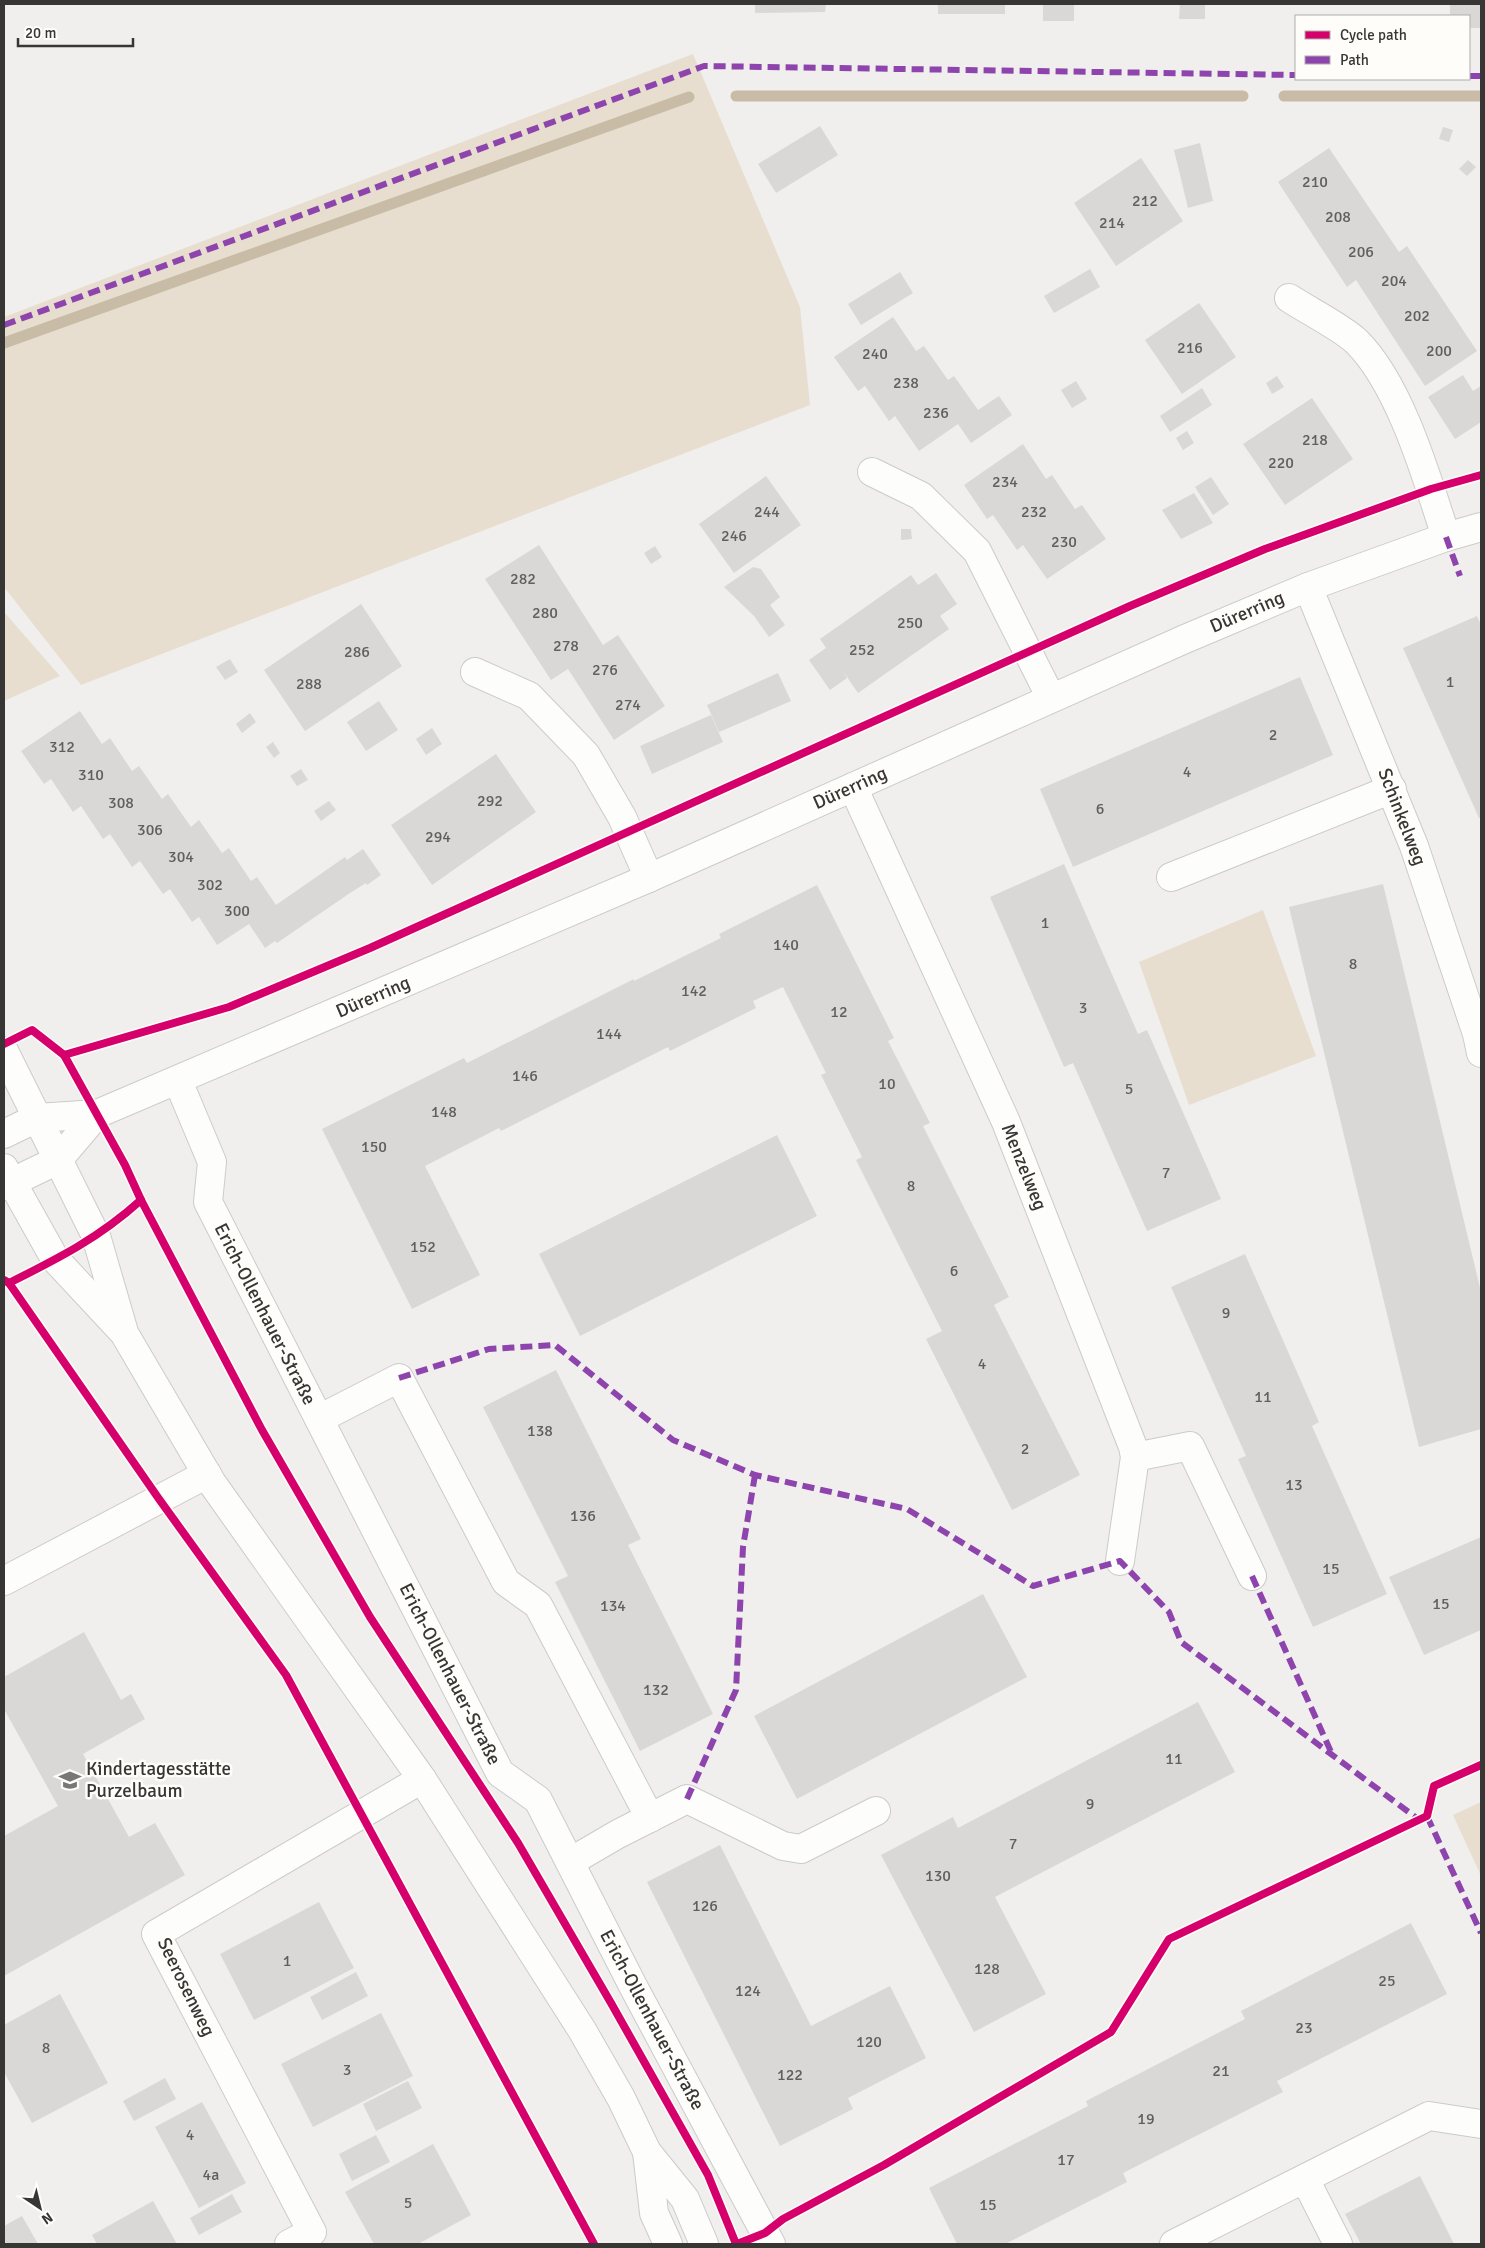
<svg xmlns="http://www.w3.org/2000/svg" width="1485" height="2248" viewBox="0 0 1485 2248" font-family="Signika,sans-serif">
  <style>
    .green { fill: #e7decf }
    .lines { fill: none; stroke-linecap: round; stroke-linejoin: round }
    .stream { stroke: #c8bca6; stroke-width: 11 }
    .building { fill: #d9d8d7 }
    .minor-casing { stroke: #cccbc9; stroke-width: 30 }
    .minor { stroke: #fdfdfc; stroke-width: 28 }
    .quiet { stroke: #8e44ad; stroke-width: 6; stroke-dasharray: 12 6; stroke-linecap: butt }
    .cycleway-casing { stroke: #fffdf9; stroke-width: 11 }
    .cycleway { stroke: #d6006c; stroke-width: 8 }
    .labels { text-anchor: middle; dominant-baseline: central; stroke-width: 5; stroke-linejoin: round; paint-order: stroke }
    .number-label { font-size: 16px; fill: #605f5e }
    .street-label { font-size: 19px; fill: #373634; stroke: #fffdf9 }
    .poi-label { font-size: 19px; fill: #373634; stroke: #fffdf9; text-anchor: start }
  </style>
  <rect width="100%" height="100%" fill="#f1efed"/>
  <!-- green -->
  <g class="green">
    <polygon points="693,54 800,307 810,405 81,685 4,587 4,317"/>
    <polygon points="4,612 60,676 4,701"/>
    <polygon points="1263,910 1316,1056 1189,1105 1139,962"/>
    <polygon points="1481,1802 1481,1876 1453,1815"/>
  </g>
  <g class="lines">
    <!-- stream -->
    <g class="stream">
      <polyline points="736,96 1243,96"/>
      <polyline points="1284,96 1481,96"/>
      <polyline points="4,343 689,97"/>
    </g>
  </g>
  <!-- building -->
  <g class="building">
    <polygon points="755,4 826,4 825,12 755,13"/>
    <rect x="938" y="4" width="67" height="10"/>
    <rect x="1043" y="4" width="31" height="17"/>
    <polygon points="1180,4 1205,4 1205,19 1179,19"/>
    <polygon points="1450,4 1481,4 1480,28 1469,28 1469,16 1450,16"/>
    <polygon points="820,126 838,155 776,193 758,164"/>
    <polygon points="1443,127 1453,130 1449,142 1439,139"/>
    <polygon points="1200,143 1213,201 1188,208 1174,150"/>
    <polygon points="1329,148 1399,252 1407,246 1477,351 1425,386 1356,280 1347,287 1278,182"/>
    <polygon points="1141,158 1183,221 1116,266 1074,203"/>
    <polygon points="1468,160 1476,167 1467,176 1459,169"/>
    <polygon points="1090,269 1100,287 1054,313 1044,296"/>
    <polygon points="900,272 913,293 861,325 848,304"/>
    <polygon points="1199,303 1236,357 1182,394 1145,340"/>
    <polygon points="893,317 916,351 924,346 948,380 954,376 978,410 999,396 1012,415 971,443 958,424 919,451 895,416 889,421 865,386 858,391 834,357"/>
    <polygon points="1463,375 1473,391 1481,386 1481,422 1455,439 1428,397"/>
    <polygon points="1277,376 1284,387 1272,394 1266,383"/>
    <polygon points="1076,381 1087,399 1072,408 1061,390"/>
    <polygon points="1202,388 1212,405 1170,432 1160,416"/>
    <polygon points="1312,398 1353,459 1285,505 1243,444"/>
    <polygon points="1187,431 1194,443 1183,450 1176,438"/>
    <polygon points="1023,444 1046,479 1052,475 1075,509 1082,505 1106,539 1047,579 1023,545 1017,550 993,515 987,519 964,485"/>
    <polygon points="766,476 801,525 734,573 699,524"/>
    <polygon points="1211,477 1229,504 1213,515 1195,487"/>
    <polygon points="1194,493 1213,523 1181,539 1162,510"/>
    <polygon points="901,529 911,529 912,539 901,540"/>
    <polygon points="539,545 603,645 618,635 665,706 614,740 568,669 551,680 485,579"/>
    <polygon points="655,546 662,557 651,564 644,553"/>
    <polygon points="753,567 761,569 780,597 770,605 785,625 769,637 754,616 724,587"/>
    <polygon points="936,573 957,604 940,616 949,629 858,693 843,671 847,678 830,690 809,660 826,648 820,639 911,575 918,585"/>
    <polygon points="361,604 402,666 305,731 264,670"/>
    <polygon points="1477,616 1481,625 1481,817 1479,818 1403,648"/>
    <polygon points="230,659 238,672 225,680 216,667"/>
    <polygon points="778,673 791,701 719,732 707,705"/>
    <polygon points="1300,677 1333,755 1073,867 1040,789"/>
    <polygon points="379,701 398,730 366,751 347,722"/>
    <polygon points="80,711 102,744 110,738 132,771 139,766 162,799 168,794 191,827 199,820 222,853 229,848 251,881 257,877 276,905 345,857 347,860 363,849 381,875 367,885 366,883 350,893 277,943 275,941 265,948 249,924 217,945 199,917 192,922 170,889 163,894 140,861 132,867 110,834 103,839 81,806 73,812 51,779 44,784 21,751"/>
    <polygon points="250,713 256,722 242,733 236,724"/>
    <polygon points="711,715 723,742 652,774 640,746"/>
    <polygon points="432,728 442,744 426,755 416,739"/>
    <polygon points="273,742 280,753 274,758 266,747"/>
    <polygon points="496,754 536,812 432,885 391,825"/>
    <polygon points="301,769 308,780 297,786 290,776"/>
    <polygon points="329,801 336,810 321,821 314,811"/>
    <polygon points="1064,864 1138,1034 1147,1030 1221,1199 1147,1231 1073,1063 1064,1067 990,897"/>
    <polygon points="1383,884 1481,1292 1481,1429 1419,1447 1289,907"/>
    <polygon points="817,885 894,1038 888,1041 930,1123 923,1126 1009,1297 994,1305 1080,1475 1012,1510 926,1339 942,1331 856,1160 862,1157 821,1075 826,1073 783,987 753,1001 756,1008 670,1051 668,1047 501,1131 499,1128 425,1166 480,1275 412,1309 322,1129 464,1058 467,1063 634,979 634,981 721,938 719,934"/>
    <polygon points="777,1135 817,1216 580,1336 539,1254"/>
    <polygon points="1245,1254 1319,1422 1312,1426 1387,1594 1313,1627 1238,1459 1246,1456 1171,1287"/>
    <polygon points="556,1370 641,1539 628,1545 713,1714 640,1751 555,1582 568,1576 483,1407"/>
    <polygon points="1481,1537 1481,1630 1424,1655 1389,1577"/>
    <polygon points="983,1594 1027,1677 797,1799 754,1716"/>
    <polygon points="84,1632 121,1700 131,1694 145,1719 83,1754 129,1837 155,1823 185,1875 4,1976 4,1836 58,1806 4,1709 4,1677"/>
    <polygon points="1198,1702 1235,1772 995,1897 1046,1994 974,2032 881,1855 953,1817 958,1828"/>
    <polygon points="720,1845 811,2026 890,1986 926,2058 848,2098 853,2109 780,2146 647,1882"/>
    <polygon points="319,1902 354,1968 254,2020 220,1954"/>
    <polygon points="1411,1923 1447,1994 1277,2081 1283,2092 1123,2173 1127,2182 1005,2244 957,2244 929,2188 1088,2106 1086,2101 1245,2019 1241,2011"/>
    <polygon points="356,1972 368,1996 322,2020 310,1997"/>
    <polygon points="60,1994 108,2083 32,2123 4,2072 4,2025"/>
    <polygon points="381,2013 413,2076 313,2127 281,2064"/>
    <polygon points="165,2078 176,2099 134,2121 123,2101"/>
    <polygon points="408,2081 422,2108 376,2131 363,2104"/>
    <polygon points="202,2102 246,2183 199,2208 155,2127"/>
    <polygon points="376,2135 390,2162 352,2181 339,2154"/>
    <polygon points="433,2144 471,2215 418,2244 374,2244 345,2192"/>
    <polygon points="1420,2176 1454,2244 1361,2244 1345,2214"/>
    <polygon points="232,2194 242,2212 199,2235 190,2218"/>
    <polygon points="153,2201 177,2244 97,2244 92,2235"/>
    <polygon points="22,2216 38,2244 4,2244 4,2226"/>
  </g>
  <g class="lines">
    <!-- minor casing -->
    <g class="minor-casing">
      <g id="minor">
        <path d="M1289,298C1307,310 1341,327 1356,341C1400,384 1427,478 1446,537"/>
        <polyline points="872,472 921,496 977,551 1051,698"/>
        <polyline points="1308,587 1414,846 1477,1034 1481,1053"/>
        <polyline points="475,672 529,696 586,755 622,817 649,878"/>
        <polyline points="853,787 1006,1122 1133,1447 1135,1457 1120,1561"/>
        <polyline points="1171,877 1392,789"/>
        <polyline points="4,1051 96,1236 123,1329"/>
        <polyline points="178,1081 212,1162 208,1202 500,1773 538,1800 633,1986 771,2244"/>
        <polyline points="4,1134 37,1118 97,1114 649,878 1185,639 1308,587 1446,537 1481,527"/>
        <polyline points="4,1168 55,1259 124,1333 212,1483 422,1779 582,2030 621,2098 647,2152 685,2199 704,2244"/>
        <polyline points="4,1186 58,1160 97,1114"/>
        <polyline points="319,1419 399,1378 506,1582 538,1605 650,1818"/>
        <polyline points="1135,1457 1190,1446 1252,1576"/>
        <polyline points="4,1581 207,1474"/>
        <polyline points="570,1862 618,1834 687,1799 783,1846 801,1849 876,1811"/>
        <polyline points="647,2152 654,2213 668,2244"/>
        <polyline points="1305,2179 1338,2244"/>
        <polyline points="289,2244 312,2232 156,1934 422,1779"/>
        <polyline points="1174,2244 1429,2116 1481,2124"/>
      </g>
    </g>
    <!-- minor -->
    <use href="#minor" class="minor"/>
    <!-- quiet -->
    <g class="quiet">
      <polyline points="1469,76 1481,76"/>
      <polyline points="4,325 704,66 1296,75"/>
      <polyline points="1446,537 1460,576"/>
      <polyline points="399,1378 489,1349 555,1345 673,1440 755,1475 907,1509 1033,1586 1120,1561 1169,1612 1181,1642 1418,1819"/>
      <polyline points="1252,1576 1332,1754"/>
      <polyline points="687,1799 736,1690 743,1547 755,1475"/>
      <polyline points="1427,1816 1481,1933"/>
    </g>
    <!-- cycleway casing -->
    <g class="cycleway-casing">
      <g id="cycleway">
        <polyline points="4,1044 32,1030 64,1055 125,1165 141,1200 262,1430 370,1617 518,1843 611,2003 708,2175 736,2244"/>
        <polyline points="64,1055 229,1007 370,948 1130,606 1265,549 1431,489 1481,475"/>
        <polyline points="4,1280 9,1283 159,1499 286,1675 594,2244"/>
        <path d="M9,1283C59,1258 99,1238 141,1200"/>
        <polyline points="737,2244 765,2233 783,2219 884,2165 1111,2032 1169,1939 1427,1816 1434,1786 1481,1765"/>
      </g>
    </g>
    <!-- cycleway -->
    <use href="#cycleway" class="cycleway"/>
  </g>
  <!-- icons -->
  <defs>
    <g id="school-bare" transform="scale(1.725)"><path d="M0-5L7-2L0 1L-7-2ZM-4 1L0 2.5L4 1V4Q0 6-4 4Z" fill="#787775" stroke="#fffdf9" stroke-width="2.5" paint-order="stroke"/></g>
  </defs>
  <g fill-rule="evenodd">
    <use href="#school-bare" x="70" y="1780"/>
  </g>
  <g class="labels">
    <!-- number labels -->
    <g class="number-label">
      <text x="1315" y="182">210</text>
      <text x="1145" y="201">212</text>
      <text x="1338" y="217">208</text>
      <text x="1112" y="223">214</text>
      <text x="1361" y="252">206</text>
      <text x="1394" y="281">204</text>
      <text x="1417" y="316">202</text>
      <text x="1190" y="348">216</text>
      <text x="1439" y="351">200</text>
      <text x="875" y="354">240</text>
      <text x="906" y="383">238</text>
      <text x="936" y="413">236</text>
      <text x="1315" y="440">218</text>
      <text x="1281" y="463">220</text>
      <text x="1005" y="482">234</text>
      <text x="767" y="512">244</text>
      <text x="1034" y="512">232</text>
      <text x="734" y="536">246</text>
      <text x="1064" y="542">230</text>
      <text x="523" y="579">282</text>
      <text x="545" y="613">280</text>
      <text x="910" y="623">250</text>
      <text x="566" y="646">278</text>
      <text x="862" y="650">252</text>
      <text x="357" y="652">286</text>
      <text x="605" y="670">276</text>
      <text x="1450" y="682">1</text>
      <text x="309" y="684">288</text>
      <text x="628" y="705">274</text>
      <text x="1273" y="735">2</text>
      <text x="62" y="747">312</text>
      <text x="1187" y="772">4</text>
      <text x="91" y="775">310</text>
      <text x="490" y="801">292</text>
      <text x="121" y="803">308</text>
      <text x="1100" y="809">6</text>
      <text x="150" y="830">306</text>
      <text x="438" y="837">294</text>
      <text x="181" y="857">304</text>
      <text x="210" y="885">302</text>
      <text x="237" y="911">300</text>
      <text x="1045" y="923">1</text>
      <text x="786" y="945">140</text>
      <text x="1353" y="964">8</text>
      <text x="694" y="991">142</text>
      <text x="1083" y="1008">3</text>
      <text x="839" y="1012">12</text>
      <text x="609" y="1034">144</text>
      <text x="525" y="1076">146</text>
      <text x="887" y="1084">10</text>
      <text x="1129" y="1089">5</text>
      <text x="444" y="1112">148</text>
      <text x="374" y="1147">150</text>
      <text x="1166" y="1173">7</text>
      <text x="911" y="1186">8</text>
      <text x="423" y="1247">152</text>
      <text x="954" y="1271">6</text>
      <text x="1226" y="1313">9</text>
      <text x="982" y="1364">4</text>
      <text x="1263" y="1397">11</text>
      <text x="540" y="1431">138</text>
      <text x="1025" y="1449">2</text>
      <text x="1294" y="1485">13</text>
      <text x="583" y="1516">136</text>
      <text x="1331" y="1569">15</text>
      <text x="1441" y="1604">15</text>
      <text x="613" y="1606">134</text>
      <text x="656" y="1690">132</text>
      <text x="1174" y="1759">11</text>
      <text x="1090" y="1804">9</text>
      <text x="1013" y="1844">7</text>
      <text x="938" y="1876">130</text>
      <text x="705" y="1906">126</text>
      <text x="287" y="1961">1</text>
      <text x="987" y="1969">128</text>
      <text x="1387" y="1981">25</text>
      <text x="748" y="1991">124</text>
      <text x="1304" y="2028">23</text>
      <text x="869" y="2042">120</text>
      <text x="46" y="2048">8</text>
      <text x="347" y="2070">3</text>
      <text x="1221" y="2071">21</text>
      <text x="790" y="2075">122</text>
      <text x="1146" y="2119">19</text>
      <text x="190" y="2135">4</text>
      <text x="1066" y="2160">17</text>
      <text x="211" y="2175">4a</text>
      <text x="408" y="2203">5</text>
      <text x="988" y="2205">15</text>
    </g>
    <!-- street labels -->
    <g class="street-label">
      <text transform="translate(1247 612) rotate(-23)">Dürerring</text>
      <text transform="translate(850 788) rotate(-24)">Dürerring</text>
      <text transform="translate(1402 817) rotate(69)">Schinkelweg</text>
      <text transform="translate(373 997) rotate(-23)">Dürerring</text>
      <text transform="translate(1024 1167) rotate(68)">Menzelweg</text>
      <text transform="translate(265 1314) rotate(63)">Erich-Ollenhauer-Straße</text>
      <text transform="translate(450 1674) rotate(63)">Erich-Ollenhauer-Straße</text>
      <text transform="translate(186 1987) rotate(64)">Seerosenweg</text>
      <text transform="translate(652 2020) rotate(62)">Erich-Ollenhauer-Straße</text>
    </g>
    <!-- poi labels -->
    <g class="poi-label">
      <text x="86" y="1769">Kindertagesstätte<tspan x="86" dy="22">Purzelbaum</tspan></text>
    </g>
  </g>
  <!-- border -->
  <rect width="1485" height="2248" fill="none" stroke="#373634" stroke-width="10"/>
  <!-- legend -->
  <rect x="1295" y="15" width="175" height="65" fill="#fffdf9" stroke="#afadaa"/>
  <rect x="1305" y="31" width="25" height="8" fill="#d6006c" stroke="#afadaa"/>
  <text x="1340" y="40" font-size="15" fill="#373634">Cycle path</text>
  <rect x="1305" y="56" width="25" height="8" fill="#8e44ad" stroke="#afadaa"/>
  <text x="1340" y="65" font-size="15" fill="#373634">Path</text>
  <!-- north arrow -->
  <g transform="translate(40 2208) rotate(145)" stroke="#fffdf9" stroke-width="4" paint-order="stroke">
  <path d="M0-4L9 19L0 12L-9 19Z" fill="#373634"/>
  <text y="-8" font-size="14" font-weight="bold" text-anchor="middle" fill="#373634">N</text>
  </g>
  <!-- scale -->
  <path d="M18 38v8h115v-8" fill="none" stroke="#373634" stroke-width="2.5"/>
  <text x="25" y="38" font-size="15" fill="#373634" stroke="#fffdf9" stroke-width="4" paint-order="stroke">20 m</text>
</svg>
